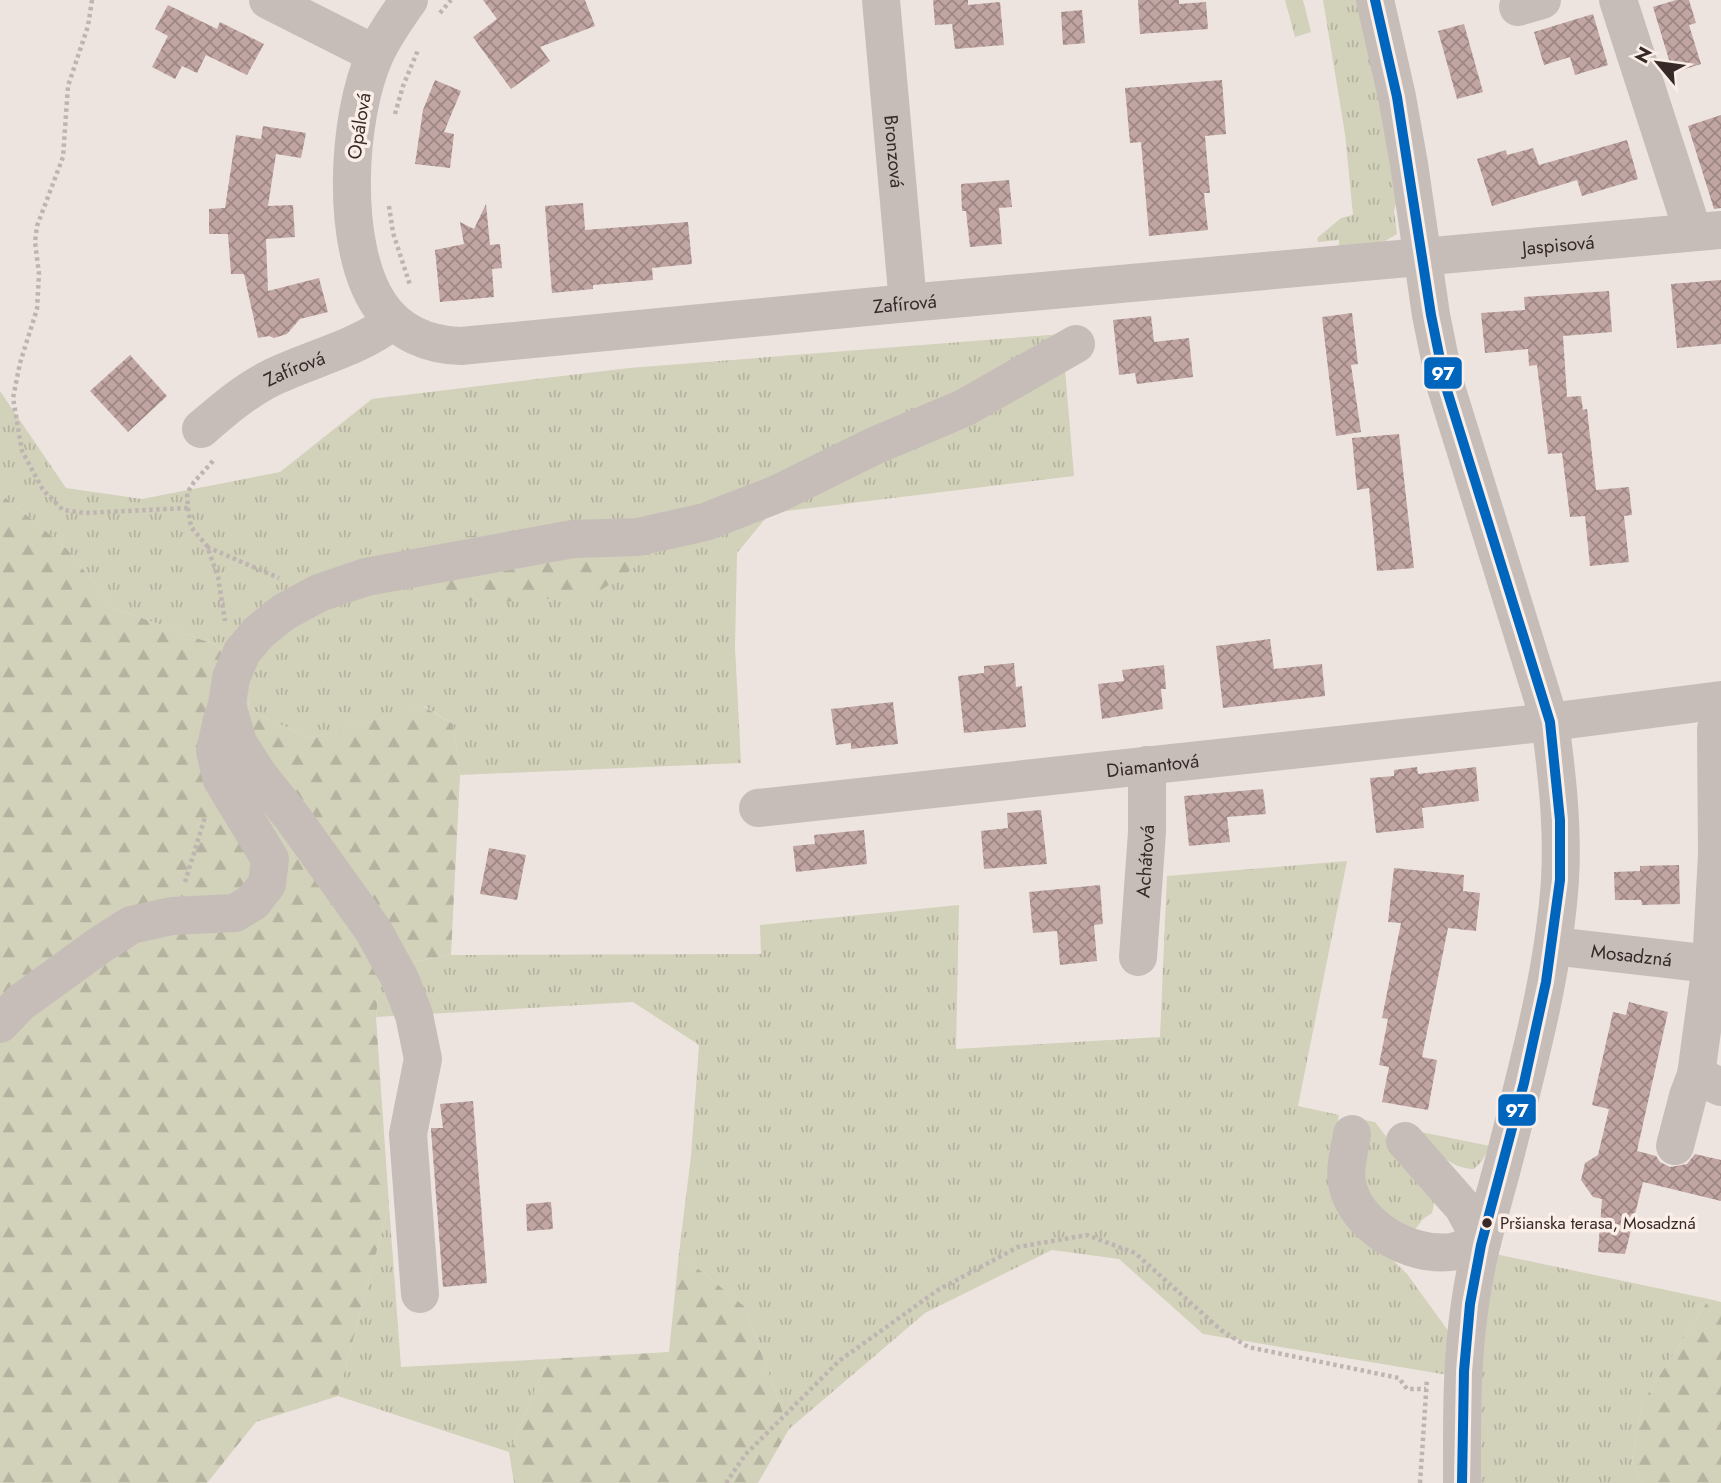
<svg xmlns="http://www.w3.org/2000/svg" width="1721" height="1483" viewBox="0 0 1721 1483" font-family="Jost,sans-serif">
  <style>
    .grass { fill: url(#grass-tufts) }
    .forest { fill: url(#forest-firs) }
    .building { fill: url(#building-cross-hatch) }
    .lines { fill: none; stroke-linecap: round; stroke-linejoin: round }
    .path { stroke: #beb5b2; stroke-width: 4.5; stroke-dasharray: 3.5 3.5; stroke-linecap: butt }
    .minor { stroke: #c6bdb9; stroke-width: 38 }
    .bus-1-casing { stroke: #faeee7; stroke-width: 16 }
    .bus-1 { stroke: #0065bd; stroke-width: 10 }
    .bus-dot { fill: #362928; stroke: #faeee7; stroke-width: 2.5 }
    .labels { text-anchor: middle; dominant-baseline: central; stroke-width: 7; stroke-linejoin: round; paint-order: stroke }
    .bus-label { font-size: 17px; fill: #362928; stroke: #faeee7; text-anchor: start }
    .street-label { font-size: 19px; fill: #362928; stroke: #faeee7 }
    .line-badge { stroke: #faeee7; stroke-width: 2.5 }
    .badge-label { font-size: 19px; text-anchor: middle; font-weight: bold; fill: #fff }
  </style>
  <defs>
    <pattern id="grass-tufts" width="24" height="20" patternUnits="userSpaceOnUse" patternTransform="scale(1.75)"><rect width="24" height="20" fill="#d2d1ba"/><path d="M3 7l-1-3M5 7V3M7 7l1-3M15 17l-1-3M17 17v-4M19 17l1-3" fill="none" stroke="#b5b3a0"/></pattern>
    <pattern id="forest-firs" width="22" height="20" patternUnits="userSpaceOnUse" patternTransform="scale(1.75)"><rect width="22" height="20" fill="#d2d1ba"/><path d="M5 1l3.5 6h-7zM16 11l3.5 6h-7z" fill="#b5b3a0"/></pattern>
    <pattern id="building-cross-hatch" width="8" height="8" patternUnits="userSpaceOnUse" patternTransform="scale(1.75)"><rect width="8" height="8" fill="#c0a5a2"/><path d="M0 0l8 8M0 8l8-8" fill="none" stroke="#9d8684"/></pattern>
  </defs>
  <rect width="100%" height="100%" fill="#ede4e0"/>
  <!-- grass -->
  <g class="grass">
    <polygon points="1285,0 1303,0 1311,32 1295,37"/>
    <polygon points="1323,0 1360,0 1398,196 1394,211 1397,234 1385,241 1339,249 1339,240 1318,242 1317,238 1341,218 1353,215 1345,134"/>
    <polygon points="1062,334 1074,476 770,513 737,553 735,647 741,763 460,775 453,724 424,706 311,738 267,719 249,707 246,686 216,645 114,608 66,548 0,493 0,391 66,488 142,499 280,472 372,399 629,368"/>
    <polygon points="1347,861 1298,1106 1339,1115 1330,1170 1337,1204 1407,1274 1452,1336 1448,1375 1203,1334 1119,1259 1052,1250 925,1313 789,1429 744,1306 679,1253 691,1156 699,1045 633,1002 376,1017 380,977 412,962 451,955 761,954 760,925 959,905 956,1049 1160,1037 1167,876"/>
    <polygon points="1364,1120 1375,1122 1435,1200 1432,1213 1423,1219 1413,1232 1371,1208 1357,1167"/>
    <path d="M1421,1132L1490,1146L1482,1161L1474,1169C1448,1168 1437,1151 1421,1132Z"/>
    <polygon points="389,1205 401,1367 548,1359 509,1452 338,1396"/>
    <polygon points="1495,1254 1709,1299 1642,1403 1632,1461 1642,1483 1478,1483 1482,1333"/>
  </g>
  <!-- forest -->
  <g class="forest">
    <polygon points="0,493 66,548 114,608 216,645 246,686 249,707 267,719 311,738 423,706 453,724 460,775 451,955 412,962 380,977 376,1017 389,1205 338,1396 256,1422 207,1483 0,1483"/>
    <polygon points="653,516 674,541 601,590 535,601 482,602 435,596 416,575 423,546 453,538"/>
    <polygon points="679,1253 744,1306 789,1429 758,1483 514,1483 509,1452 548,1359 669,1352"/>
    <polygon points="1709,1299 1721,1302 1721,1483 1642,1483 1632,1461 1642,1403"/>
  </g>
  <!-- building -->
  <g class="building">
    <polygon points="483,0 585,0 595,26 540,47 550,61 511,89 473,37 497,19"/>
    <polygon points="933,0 968,0 968,5 1000,2 1004,45 955,49 952,24 935,25"/>
    <polygon points="1138,0 1179,0 1179,4 1206,2 1208,29 1140,34"/>
    <polygon points="1676,0 1689,0 1696,23 1689,25 1701,64 1673,73 1653,7"/>
    <polygon points="168,5 217,29 220,22 264,44 247,75 206,55 197,73 182,66 175,79 152,67 168,36 155,29"/>
    <polygon points="1082,10 1085,43 1063,45 1061,12"/>
    <polygon points="1593,14 1608,65 1575,75 1570,57 1544,65 1534,32"/>
    <polygon points="1464,24 1483,92 1457,99 1438,31"/>
    <polygon points="435,80 461,91 444,132 454,134 450,168 415,164 423,110"/>
    <polygon points="1222,80 1226,134 1205,136 1210,193 1204,193 1208,230 1149,236 1141,142 1130,143 1125,88"/>
    <polygon points="1721,115 1721,208 1714,209 1688,126"/>
    <polygon points="263,126 306,133 301,158 276,154 268,206 293,205 295,237 266,239 268,291 319,278 328,312 300,319 287,334 274,338 269,336 258,338 244,274 231,274 228,234 209,234 209,209 225,208 236,135 261,139"/>
    <polygon points="1627,140 1638,179 1582,196 1577,180 1492,206 1477,159 1506,150 1507,155 1533,148 1539,165"/>
    <polygon points="1009,180 1012,207 999,208 1002,244 970,247 966,211 962,211 961,184"/>
    <polygon points="583,203 585,230 688,222 692,264 652,268 653,280 593,285 593,289 552,293 545,206"/>
    <polygon points="486,204 490,245 500,244 502,268 492,269 494,297 440,302 435,250 464,244 460,222 474,229"/>
    <polygon points="1721,280 1721,344 1677,348 1671,284"/>
    <polygon points="1609,291 1612,332 1563,336 1567,397 1581,396 1583,410 1587,409 1596,490 1629,487 1632,515 1624,516 1629,562 1590,566 1585,516 1570,517 1562,453 1548,454 1537,365 1529,366 1528,349 1485,353 1481,313 1525,310 1524,297"/>
    <polygon points="1352,313 1358,364 1351,365 1361,432 1336,436 1322,317"/>
    <polygon points="1151,316 1154,342 1189,338 1193,377 1137,384 1135,373 1119,375 1113,320"/>
    <polygon points="130,355 167,396 128,432 90,391"/>
    <polygon points="1399,434 1414,568 1377,571 1369,488 1357,490 1352,438"/>
    <polygon points="1270,639 1274,669 1322,664 1325,696 1223,708 1216,646"/>
    <polygon points="1014,663 1016,687 1022,686 1026,727 964,733 958,676 984,673 984,666"/>
    <polygon points="1164,665 1166,689 1161,689 1163,709 1102,719 1098,684 1124,681 1122,670"/>
    <polygon points="893,702 898,744 851,749 851,743 836,745 831,709"/>
    <polygon points="1417,767 1418,774 1476,767 1479,801 1422,808 1424,828 1376,833 1370,778 1394,776 1394,770"/>
    <polygon points="1263,789 1266,814 1227,817 1230,842 1189,846 1184,796"/>
    <polygon points="1041,810 1047,864 984,869 981,831 1008,828 1007,813"/>
    <polygon points="864,830 867,864 796,872 793,846 815,844 814,835"/>
    <polygon points="489,848 526,855 517,900 480,894"/>
    <polygon points="1679,865 1680,904 1642,905 1641,900 1615,900 1614,872 1640,871 1640,866"/>
    <polygon points="1394,868 1464,875 1463,891 1480,893 1476,931 1448,928 1422,1057 1437,1060 1428,1110 1382,1102 1389,1067 1379,1065 1388,1019 1382,1018 1401,923 1388,922"/>
    <polygon points="1100,885 1103,924 1094,925 1097,961 1060,965 1057,931 1033,933 1029,892"/>
    <polygon points="1629,1002 1668,1012 1637,1151 1656,1156 1660,1162 1670,1167 1687,1164 1695,1154 1721,1160 1721,1201 1643,1182 1625,1254 1598,1252 1602,1199 1593,1197 1581,1180 1585,1163 1598,1155 1609,1109 1592,1105 1613,1012 1626,1015"/>
    <polygon points="473,1101 487,1283 443,1287 431,1130 431,1128 443,1128 440,1104"/>
    <polygon points="551,1202 553,1229 527,1231 526,1204"/>
  </g>
  <g class="lines">
    <!-- path -->
    <g class="path">
      <polyline points="92,0 88,26 68,86 63,157 37,226 35,242 39,274 37,309 20,363 13,398 22,451 43,490 63,510 85,513 188,508"/>
      <polyline points="440,13 451,0"/>
      <polyline points="395,114 403,86 418,50"/>
      <polyline points="389,206 393,233 410,285"/>
      <polyline points="213,461 194,482 187,493 188,508 191,527 207,546 218,577 225,621"/>
      <polyline points="207,547 279,578"/>
      <polyline points="185,882 205,817"/>
      <polyline points="726,1483 745,1455 839,1361 938,1290 1018,1247 1087,1235 1135,1253 1221,1330 1248,1347 1399,1378 1407,1389 1426,1389"/>
      <polyline points="1420,1483 1427,1379"/>
    </g>
    <!-- minor -->
    <g class="minor">
      <polyline points="268,0 375,54"/>
      <path id="s1" d="M409,0C397,17 384,35 375,55C347,117 340,245 379,304C398,333 429,345 461,346L908,303L1721,230"/>
      <path id="s2" d="M881,0L908,303"/>
      <path d="M1375,0L1397,97L1409,164L1431,315L1445,384L1550,722C1557,774 1563,827 1560,880C1554,971 1529,1061 1507,1149C1494,1201 1477,1251 1470,1304C1461,1363 1462,1423 1462,1483"/>
      <polyline points="1618,0 1693,232"/>
      <polyline points="1518,7 1542,0"/>
      <path id="s3" d="M201,429C223,410 245,391 271,378C312,358 357,349 393,321"/>
      <polyline points="227,705 238,743 257,773 292,817 373,930 400,979 414,1015 423,1059 408,1134 420,1294"/>
      <polyline points="1716,729 1717,855 1711,964 1696,1075 1721,1087"/>
      <path id="s4" d="M758,808L1550,722L1721,700"/>
      <path id="s5" d="M1553,946L1711,964"/>
      <path id="s6" d="M1138,957L1147,832V765"/>
      <polyline points="0,1024 20,1003 100,945 131,925 172,916 235,913 253,902 267,884 270,859 222,780 215,751 222,720 227,705 231,678 242,652 259,632 284,612 319,593 366,577 573,539 638,537 705,522 777,494 874,446 964,408 1076,344"/>
      <path d="M1352,1134C1350,1149 1344,1168 1347,1183C1355,1226 1409,1257 1451,1252C1461,1251 1472,1245 1482,1242L1463,1207L1405,1141"/>
      <polyline points="1675,1146 1688,1096 1696,1075"/>
    </g>
    <!-- bus-1 casing -->
    <g class="bus-1-casing">
      <polyline id="bus-1" points="1375,0 1397,97 1431,315 1445,384 1550,722 1560,820 1560,880 1546,982 1524,1083 1481,1245 1470,1304 1464,1371 1462,1483"/>
    </g>
    <!-- bus-1 -->
    <use href="#bus-1" class="bus-1"/>
  </g>
  <!-- markers -->
  <circle class="bus-dot" cx="1487" cy="1223" r="6"/>
  <g class="labels">
    <!-- bus labels -->
    <g class="bus-label">
      <text x="1500" y="1223">Pršianska terasa, Mosadzná</text>
    </g>
    <!-- street labels -->
    <g class="street-label">
      <text transform="translate(359 126) rotate(-81)">Opálová</text>
      <text stroke="none"><textPath href="#s2" startOffset="152">Bronzová</textPath></text>
      <text stroke="none"><textPath href="#s1" startOffset="1519">Jaspisová</textPath></text>
      <text stroke="none"><textPath href="#s1" startOffset="863">Zafírová</textPath></text>
      <text stroke="none"><textPath href="#s3" startOffset="112">Zafírová</textPath></text>
      <text stroke="none"><textPath href="#s4" startOffset="397">Diamantová</textPath></text>
      <text stroke="none"><textPath href="#s6" startOffset="96">Achátová</textPath></text>
      <text stroke="none"><textPath href="#s5" startOffset="79">Mosadzná</textPath></text>
    </g>
  </g>
  <g class="line-badge">
    <rect x="1423" y="356" width="40" height="34" rx="7" fill="#0065bd"/>
    <rect x="1497" y="1093" width="40" height="34" rx="7" fill="#0065bd"/>
  </g>
  <g class="badge-label">
    <text x="1443" y="380">97</text>
    <text x="1517" y="1117">97</text>
  </g>
  <!-- north arrow -->
  <g transform="translate(1658 63) rotate(299)" stroke="#faeee7" stroke-width="5" paint-order="stroke">
  <path d="M0-5L12 26L0 18L-12 26Z" fill="#362928"/>
  <text y="-10" font-size="19" font-weight="bold" text-anchor="middle" fill="#362928">N</text>
  </g>
</svg>
